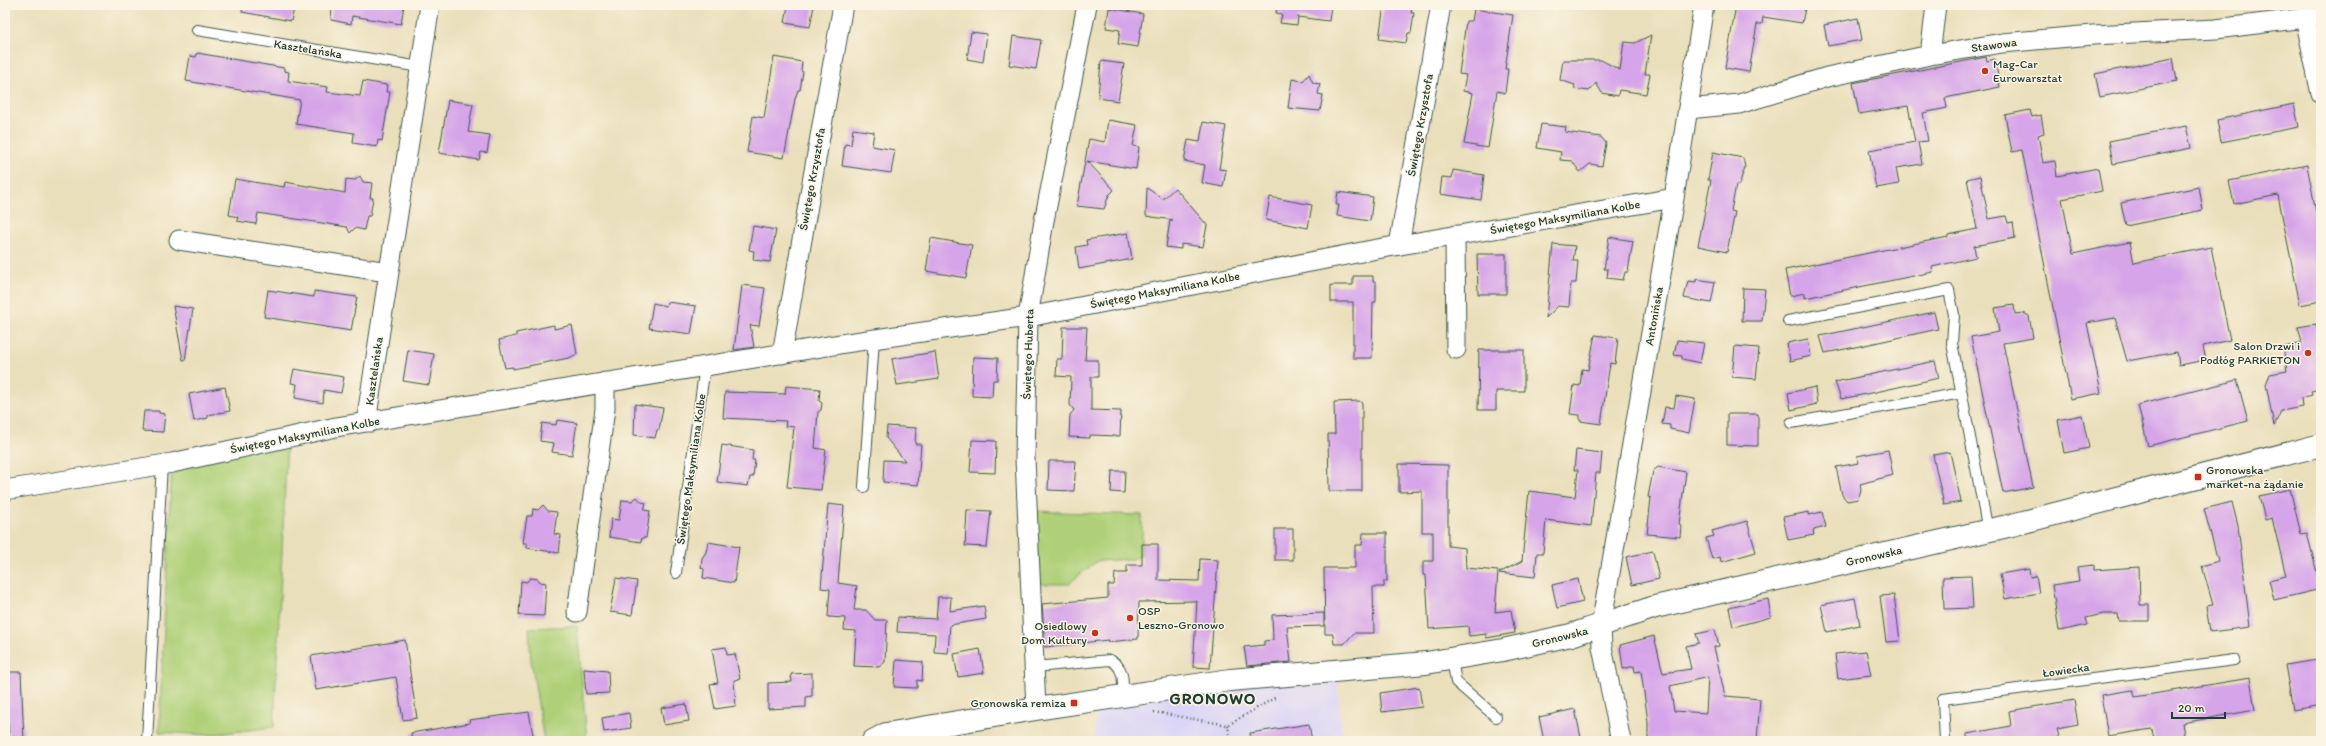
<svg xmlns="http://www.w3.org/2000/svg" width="2326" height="746" viewBox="0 0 2326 746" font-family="Itim,sans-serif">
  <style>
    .built { fill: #dbd6f7 }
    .green { fill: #afd078; stroke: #678656 }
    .building { fill: #d6a4e9; fill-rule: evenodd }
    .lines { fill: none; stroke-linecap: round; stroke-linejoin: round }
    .lane-casing { stroke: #3d5548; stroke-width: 12 }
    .street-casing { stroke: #3d5548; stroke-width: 21 }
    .secondary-casing { stroke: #3d5548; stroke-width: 24 }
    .path { stroke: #3d5548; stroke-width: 2.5; stroke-dasharray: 1 3; stroke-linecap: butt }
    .lane { stroke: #fff; stroke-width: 10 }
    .street { stroke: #fff; stroke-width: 19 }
    .secondary { stroke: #fff; stroke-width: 22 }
    .poi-dot { fill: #c8321e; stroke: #fcf5e5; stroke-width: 1.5 }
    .labels { text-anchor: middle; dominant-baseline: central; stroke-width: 3; stroke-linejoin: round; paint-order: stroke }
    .street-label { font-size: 12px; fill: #1f3d34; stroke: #fcf5e5 }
    .poi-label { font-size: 12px; fill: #1f3d34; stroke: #fcf5e5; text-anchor: start }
    .district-label { font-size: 16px; font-weight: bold; letter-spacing: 1px; fill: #1f3d34; stroke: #fcf5e5 }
  </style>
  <rect width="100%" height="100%" fill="#fcf5e5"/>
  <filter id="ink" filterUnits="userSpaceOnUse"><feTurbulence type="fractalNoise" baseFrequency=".025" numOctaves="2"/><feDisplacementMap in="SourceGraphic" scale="8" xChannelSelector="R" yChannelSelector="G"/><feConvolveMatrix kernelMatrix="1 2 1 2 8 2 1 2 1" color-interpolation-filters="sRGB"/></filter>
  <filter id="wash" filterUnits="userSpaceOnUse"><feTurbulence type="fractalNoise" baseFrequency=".012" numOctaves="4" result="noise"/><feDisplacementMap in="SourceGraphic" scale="16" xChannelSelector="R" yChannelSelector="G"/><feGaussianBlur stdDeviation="0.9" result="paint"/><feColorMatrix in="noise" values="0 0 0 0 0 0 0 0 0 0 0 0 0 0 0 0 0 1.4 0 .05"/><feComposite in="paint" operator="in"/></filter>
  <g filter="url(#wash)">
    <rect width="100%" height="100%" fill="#eadfbb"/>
    <!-- built -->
    <polygon class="built" points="1336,671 1343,741 1094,741 1097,700"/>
    <!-- green -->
    <g class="green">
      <polygon points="287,443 274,727 208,735 159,732 172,463"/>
      <polygon points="1032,511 1142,515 1142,555 1133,559 1097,561 1068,584 1040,584"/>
      <polygon points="577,626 587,741 544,741 531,660 529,628"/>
    </g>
    <g id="blocks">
      <!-- building -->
      <g class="building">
        <polygon points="243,5 295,5 291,21 242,12"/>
        <polygon points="332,5 404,5 401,24 352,16 351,24 331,20"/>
        <polygon points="788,5 814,5 810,27 785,23"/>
        <polygon points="1277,5 1331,5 1329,21 1298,17 1297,25 1280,23 1282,14 1276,13"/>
        <polygon points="1384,5 1412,5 1411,13 1414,13 1411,33 1408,33 1406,43 1379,39"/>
        <polygon points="1736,5 1787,5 1805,8 1802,23 1763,17 1762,24 1757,24 1749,72 1725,68"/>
        <polygon points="1109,8 1143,14 1138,47 1118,44 1120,30 1106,28"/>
        <polygon points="1474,9 1513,15 1505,69 1508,69 1505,93 1497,91 1488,148 1464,144 1473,93 1463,91 1466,75 1459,74 1466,21 1472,21"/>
        <polygon points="1858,18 1862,40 1828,46 1824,25"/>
        <polygon points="971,32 987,34 983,62 967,59"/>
        <polygon points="1651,35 1645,74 1650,74 1646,94 1619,90 1618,96 1602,93 1596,83 1589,91 1574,89 1575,85 1560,80 1563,60 1601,60 1620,70 1624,42 1635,43"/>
        <polygon points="1013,36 1041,40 1036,69 1009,65"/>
        <polygon points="197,53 284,68 284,71 289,72 288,81 328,87 327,92 360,96 363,81 387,85 386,92 390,92 382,141 378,140 377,147 353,143 354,133 296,124 300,100 186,81 190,56 196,57"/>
        <polygon points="774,57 802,62 801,71 803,72 800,90 798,90 795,99 784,158 747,152 753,116 764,118"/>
        <polygon points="1986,57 1987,61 1995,59 2000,87 1945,98 1947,108 1923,113 1928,141 1918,142 1922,164 1896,168 1899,184 1876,188 1869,150 1915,142 1908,106 1859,114 1853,83"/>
        <polygon points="2173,58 2177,81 2100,97 2095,74"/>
        <polygon points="1101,61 1124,64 1118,101 1098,98"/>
        <polygon points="1309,74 1313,83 1320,84 1318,94 1323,95 1320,111 1288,108 1292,79 1303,81"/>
        <polygon points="448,100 473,104 468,132 490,135 487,153 481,152 479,160 439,153"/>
        <polygon points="2294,104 2299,127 2221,142 2217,120"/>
        <polygon points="2030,110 2032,117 2041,115 2044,133 2038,135 2043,163 2055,161 2057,176 2098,168 2102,191 2062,199 2073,254 2130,242 2134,263 2211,247 2230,340 2203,346 2206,360 2179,365 2177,352 2127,361 2115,318 2087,323 2101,393 2071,399 2022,150 2012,152 2005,115"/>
        <polygon points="1108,120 1137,125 1133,146 1139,147 1136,169 1087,161 1114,190 1109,195 1104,209 1077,206 1089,139 1105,142"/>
        <polygon points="1203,122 1226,126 1219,169 1226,170 1223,187 1202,183 1205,165 1184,161 1188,140 1200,142"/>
        <polygon points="1541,124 1566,127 1565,132 1601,137 1606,143 1602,166 1590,164 1580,172 1572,161 1560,160 1561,152 1537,148"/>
        <polygon points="2186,126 2191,148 2113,164 2109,141"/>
        <polygon points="853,129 874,132 872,146 895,150 891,173 842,166 845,144 851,145"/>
        <polygon points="1713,152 1743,158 1745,167 1739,185 1736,185 1731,211 1735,212 1727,252 1698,246 1711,180 1708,180"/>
        <polygon points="2307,165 2321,238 2321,301 2300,305 2278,195 2234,204 2229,181"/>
        <polygon points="1453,170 1484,175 1481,200 1440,194 1442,177 1452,178"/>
        <polygon points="360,176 363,182 372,183 370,198 373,198 370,216 367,216 364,230 355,228 350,233 347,227 258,213 256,224 237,221 238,217 229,215 235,179 284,187 285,182 345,193 346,179 355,180"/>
        <polygon points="1980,176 1989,219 2006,216 2008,223 2013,222 2015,238 1974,246 1976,257 1932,267 1933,272 1805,298 1805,293 1790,296 1785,270 1948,237 1948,235 1977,229 1967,179"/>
        <polygon points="2199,187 2203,210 2126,226 2121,203"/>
        <polygon points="1147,188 1163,199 1175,188 1207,225 1203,247 1181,244 1181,249 1166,247 1170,220 1173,220 1146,216"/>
        <polygon points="1338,192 1373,197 1370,221 1337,216 1339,205 1336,205"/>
        <polygon points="1270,197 1312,205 1308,228 1266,220"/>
        <polygon points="753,226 776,230 770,262 753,260 754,251 749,250"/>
        <polygon points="1128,233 1132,259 1079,269 1076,247 1087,245 1086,240"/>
        <polygon points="1609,237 1633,241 1628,272 1625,272 1623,280 1607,278 1608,269 1604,269"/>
        <polygon points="931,238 972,245 966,278 926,271"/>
        <polygon points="1553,244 1575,246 1573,261 1578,261 1576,283 1571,283 1569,307 1558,306 1546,318"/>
        <polygon points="1477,254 1506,254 1506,294 1478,294"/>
        <polygon points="1353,276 1373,276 1373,281 1376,282 1376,302 1373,302 1372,358 1353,358 1353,302 1331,302 1331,285 1353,285"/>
        <polygon points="1696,279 1715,282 1711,303 1684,298 1688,281 1696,282"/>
        <polygon points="742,285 765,288 759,326 750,325 754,347 734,350"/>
        <polygon points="1743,288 1765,289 1762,321 1742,321"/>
        <polygon points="268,290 314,297 314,291 357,297 351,331 264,317"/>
        <polygon points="667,302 696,306 691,334 649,328 653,303 666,306"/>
        <polygon points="2014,305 2015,314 2024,313 2029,316 2033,338 2003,343 2033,487 2003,493 1971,337 1999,332 1995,308"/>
        <polygon points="173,306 193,309 185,360 183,360"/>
        <polygon points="1934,312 1938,329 1865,345 1825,353 1820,336"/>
        <polygon points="2316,324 2321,346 2321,389 2311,391 2312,395 2301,398 2302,407 2281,411 2274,426 2266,384 2270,374 2287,371 2283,347 2302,343 2298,327"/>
        <polygon points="554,325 554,329 572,325 577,354 569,358 513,369 513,367 505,368 499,340 516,336 516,333"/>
        <polygon points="1063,327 1087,327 1085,360 1098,360 1098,377 1091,377 1091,410 1121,411 1120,436 1090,435 1090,438 1069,437 1070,415 1074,410 1070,405 1071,377 1056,376 1057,359 1062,359"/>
        <polygon points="1595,335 1618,338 1615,364 1610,363 1601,424 1580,421 1580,415 1570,414 1574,385 1580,386 1582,369 1588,370"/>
        <polygon points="1808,339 1811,356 1790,361 1787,343"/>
        <polygon points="1677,340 1704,343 1700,363 1682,359 1682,356 1674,355"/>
        <polygon points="1735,346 1759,348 1756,379 1732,377"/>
        <polygon points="408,350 434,354 429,385 403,381"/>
        <polygon points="1479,350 1524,350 1524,391 1496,391 1496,410 1478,410"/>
        <polygon points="935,352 939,379 897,385 892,359"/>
        <polygon points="973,357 998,358 997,380 993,380 992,397 972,396"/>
        <polygon points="1935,361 1939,378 1876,392 1841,399 1835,382"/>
        <polygon points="294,369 344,377 341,393 324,390 323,403 295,398 297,384 291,383"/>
        <polygon points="2237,380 2248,421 2148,446 2138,405"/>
        <polygon points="786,386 820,389 819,401 822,403 821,410 818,412 815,448 826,450 821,490 787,487 794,427 785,426 786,421 723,418 725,392 785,394"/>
        <polygon points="225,387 230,411 208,415 208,418 194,421 189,394"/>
        <polygon points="1815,387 1817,404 1791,410 1788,393"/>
        <polygon points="1676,396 1695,399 1689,433 1670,429 1670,425 1662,424 1665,407 1674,408"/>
        <polygon points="1359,401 1362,403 1362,491 1329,491 1328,434 1335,434 1334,402"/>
        <polygon points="635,404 663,408 659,430 657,430 655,438 634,435"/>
        <polygon points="144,411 159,411 159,413 165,414 163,432 142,431"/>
        <polygon points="1727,414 1758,414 1758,446 1727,445"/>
        <polygon points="2082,415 2089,448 2064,453 2058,420"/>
        <polygon points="557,420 577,423 572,455 552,452 554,443 540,441 542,423 556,425"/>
        <polygon points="887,426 916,428 915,444 921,444 918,485 883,482 884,460 905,461 886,438"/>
        <polygon points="972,440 996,441 995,473 970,472"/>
        <polygon points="722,445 753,450 752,460 755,460 753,477 750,477 748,486 717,482"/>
        <polygon points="1576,450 1602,453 1600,473 1596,473 1591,526 1546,520 1543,553 1537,553 1535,577 1499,573 1522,561 1529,491 1575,497 1578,470 1574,470"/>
        <polygon points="1888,450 1893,475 1860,484 1861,490 1858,499 1847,501 1842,495 1836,467 1859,463 1857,456"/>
        <polygon points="1950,452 1961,502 1944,505 1933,455"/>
        <polygon points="1049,461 1076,461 1074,491 1048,490"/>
        <polygon points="1399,464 1448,465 1448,546 1465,548 1466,568 1498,571 1495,612 1511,610 1515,633 1486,638 1486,634 1469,636 1468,626 1429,629 1426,575 1423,575 1423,561 1433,561 1433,532 1422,532 1422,491 1399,492"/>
        <polygon points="1658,467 1686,472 1679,524 1681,525 1680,537 1647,534 1651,498 1648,497 1653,471"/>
        <polygon points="1112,471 1125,471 1124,493 1111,492"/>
        <polygon points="2290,489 2301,534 2307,533 2321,589 2274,600 2269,580 2286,576 2272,518 2265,520 2259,496"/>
        <polygon points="637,497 641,502 646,503 644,510 650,511 646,538 642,538 641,542 609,537 611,519 619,520 622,500 632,501"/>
        <polygon points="2232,502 2238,526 2250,627 2210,632 2206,606 2213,605 2202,566 2218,561 2204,509"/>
        <polygon points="828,504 844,506 838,583 857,586 854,610 866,610 875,620 887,620 885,662 879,667 854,666 856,631 844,630 845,618 828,617 830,589 821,588"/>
        <polygon points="543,505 548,511 557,512 554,534 561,535 559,553 527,548 527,543 523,543 527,516 532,516 533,509 538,510"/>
        <polygon points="967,510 991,511 987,547 965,546"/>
        <polygon points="1809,512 1809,515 1822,512 1826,527 1813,530 1814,535 1788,540 1783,517"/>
        <polygon points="1747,521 1756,552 1721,562 1720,557 1712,559 1706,538 1714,536 1712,531"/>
        <rect x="1275" y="529" width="18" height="31"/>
        <polygon points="1363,533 1387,533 1387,581 1384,581 1384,587 1373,587 1374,633 1354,633 1344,644 1334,644 1333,634 1325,634 1324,568 1355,568 1355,545 1362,545"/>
        <polygon points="708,542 739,547 734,583 703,578 704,569 701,568 702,558 706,552"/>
        <polygon points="1142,544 1158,544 1158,580 1199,581 1200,559 1218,560 1210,668 1193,667 1197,601 1139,602 1138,639 1108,642 1108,640 1045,647 1042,604 1108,598 1108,585 1114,585 1115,573 1127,573 1127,565 1142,565"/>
        <polygon points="1653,551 1659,579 1632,585 1626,557"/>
        <polygon points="2094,565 2094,570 2139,567 2140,605 2149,605 2149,621 2119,621 2118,614 2103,614 2086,618 2088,625 2059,631 2052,585 2079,581 2077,567"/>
        <polygon points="2029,569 2030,577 2036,576 2039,593 2005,599 2000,574"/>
        <polygon points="1971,576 1973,608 1944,609 1943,577"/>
        <polygon points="530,578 538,579 540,582 546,583 544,616 519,615 521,581 527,582"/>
        <polygon points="616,578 637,581 632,615 610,612"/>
        <polygon points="1578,579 1583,602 1557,608 1552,585"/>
        <polygon points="1894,595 1900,641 1886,642 1880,596"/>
        <polygon points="938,597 951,597 950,611 984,606 986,619 950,625 948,653 934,652 935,634 897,632 898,617 936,619"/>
        <polygon points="1855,598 1860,625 1827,632 1821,605"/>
        <polygon points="1768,599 1771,617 1733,627 1729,608"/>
        <polygon points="1324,613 1324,626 1287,627 1291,662 1247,666 1244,647 1264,645 1264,641 1273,640 1272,615"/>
        <path d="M1715,630L1719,646L1714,647L1725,696L1760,699L1757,741H1648V722L1641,671L1635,672L1634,666L1623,669L1620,645L1654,636L1663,673L1691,669L1686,646L1699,643L1696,634ZM1708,677L1706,713L1674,711L1670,686Z"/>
        <polygon points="405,640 417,718 403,720 396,677 316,690 311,656"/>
        <polygon points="726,647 727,655 735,654 740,679 734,680 736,706 715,709 710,684 718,683 712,649"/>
        <polygon points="980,649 984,673 958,677 954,654"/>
        <polygon points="1866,651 1871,675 1838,679 1835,654"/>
        <polygon points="896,660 923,662 922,681 917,680 917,688 894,687"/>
        <polygon points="2317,660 2318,667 2321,667 2321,705 2293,710 2285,665"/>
        <polygon points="584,669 608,671 609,693 586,694"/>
        <polygon points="5,672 21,672 24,741 10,741 5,702"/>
        <polygon points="812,673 812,696 806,697 806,707 768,709 768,683 792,682 791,674"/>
        <polygon points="2250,678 2255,710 2182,723 2185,741 2154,741 2152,729 2108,736 2101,695 2133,690 2135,697"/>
        <polygon points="1419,687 1422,707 1382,712 1380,693"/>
        <polygon points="2074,700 2078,725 2057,729 2060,741 1967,741 1967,734 2011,726 2009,711"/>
        <polygon points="686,704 689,721 664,725 661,708"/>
        <polygon points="1575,709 1581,738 1564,741 1544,741 1539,717"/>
        <polygon points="529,712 534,741 412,741 411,733 470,723 469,720"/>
        <polygon points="629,713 631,728 604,732 602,718"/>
        <polygon points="1309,724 1312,741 1251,741 1250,733"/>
      </g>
    </g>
  </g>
  <g filter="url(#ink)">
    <use href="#blocks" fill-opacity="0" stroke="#3d5548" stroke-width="1"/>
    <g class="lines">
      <!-- lane casing -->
      <g class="lane-casing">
        <g id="lane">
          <polyline points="197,30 420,67"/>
          <polyline points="1788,321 1949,290 1954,315 1952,343 1988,531"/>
          <polyline points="1791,423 1962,393"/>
          <polyline points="864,487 874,339"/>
          <polyline points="676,573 705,366"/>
          <polyline points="1452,659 1456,682 1496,717"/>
          <path d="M1035,667L1110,660C1125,667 1123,682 1123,696"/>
          <polyline points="147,741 162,464"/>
          <polyline points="1945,741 1943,699 2234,660"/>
        </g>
      </g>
      <!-- street casing -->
      <g class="street-casing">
        <g id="street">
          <polyline points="2305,18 2321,94"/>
          <polyline points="1930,55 1936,5"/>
          <polyline points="1688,109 1739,104 1827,77 1930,55 2002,43 2093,35 2216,29 2305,18 2321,14"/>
          <polyline points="1455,235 1456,349"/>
          <polyline points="179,240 388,272"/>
          <polyline points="1399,245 1441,5"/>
          <polyline points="782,354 843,5"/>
          <polyline points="370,422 368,409 430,5"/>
          <polyline points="5,490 172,463 336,427 846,343 1028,317 1377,249 1674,198"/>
          <polyline points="577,612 605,409 605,382"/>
          <polyline points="1036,709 1025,458 1028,317 1044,221 1087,5"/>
          <polyline points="1621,741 1602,647 1601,626 1674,198 1704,5"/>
        </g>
      </g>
      <!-- secondary casing -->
      <g class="secondary-casing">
        <polyline id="secondary" points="873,741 886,734 1036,709 1230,680 1426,663 1503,650 1571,635 1655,607 2012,525 2321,445"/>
      </g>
      <!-- path -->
      <g class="path">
        <polyline points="1154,712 1228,725 1276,697"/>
        <polyline points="1228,725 1230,741"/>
      </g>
      <!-- lane -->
      <use href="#lane" class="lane"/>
      <!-- street -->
      <use href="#street" class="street"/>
      <!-- secondary -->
      <use href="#secondary" class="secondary"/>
    </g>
  </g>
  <!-- markers -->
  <g class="poi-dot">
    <circle cx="1985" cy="71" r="4"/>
    <circle cx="2308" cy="353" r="4"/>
    <rect x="2194" y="473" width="8" height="8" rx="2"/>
    <circle cx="1130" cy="618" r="4"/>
    <circle cx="1095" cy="633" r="4"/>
    <rect x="1070" y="699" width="8" height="8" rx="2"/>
  </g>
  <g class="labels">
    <!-- street labels -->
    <g class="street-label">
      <text transform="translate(1994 45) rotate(-8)">Stawowa</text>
      <text transform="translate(308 49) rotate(9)">Kasztelańska</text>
      <text transform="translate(1420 125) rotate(-80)">Świętego Krzysztofa</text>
      <text transform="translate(812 179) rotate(-80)">Świętego Krzysztofa</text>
      <text transform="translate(1565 217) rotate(-10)">Świętego Maksymiliana Kolbe</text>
      <text transform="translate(1165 290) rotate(-11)">Świętego Maksymiliana Kolbe</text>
      <text transform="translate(1654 316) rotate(-80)">Antonińska</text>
      <text transform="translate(1028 354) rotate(-88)">Świętego Huberta</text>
      <text transform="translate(374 371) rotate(-82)">Kasztelańska</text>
      <text transform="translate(305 435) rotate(-11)">Świętego Maksymiliana Kolbe</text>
      <text transform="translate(691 469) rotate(-82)">Świętego Maksymiliana Kolbe</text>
      <text transform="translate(1874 556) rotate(-13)">Gronowska</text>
      <text transform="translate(1560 637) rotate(-14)">Gronowska</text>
      <text transform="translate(2066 670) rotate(-8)">Łowiecka</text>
    </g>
    <!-- poi labels -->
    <g class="poi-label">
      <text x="1993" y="64">Mag-Car<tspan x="1993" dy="14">Eurowarsztat</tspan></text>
      <text x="2300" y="346" text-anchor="end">Salon Drzwi i<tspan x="2300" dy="14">Podłóg PARKIETON</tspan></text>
      <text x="2206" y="470">Gronowska<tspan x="2206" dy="14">market-na żądanie</tspan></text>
      <text x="1138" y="611">OSP<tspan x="1138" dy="14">Leszno-Gronowo</tspan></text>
      <text x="1087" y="626" text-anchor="end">Osiedlowy<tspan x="1087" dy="14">Dom Kultury</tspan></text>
      <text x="1066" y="703" text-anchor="end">Gronowska remiza</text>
    </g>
    <!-- district labels -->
    <g class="district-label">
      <text x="1213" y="698">GRONOWO</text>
    </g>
  </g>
  <!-- margin -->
  <rect width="2326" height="746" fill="none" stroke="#fcf5e5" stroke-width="20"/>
  <!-- scale -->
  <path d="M2172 712v6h53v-6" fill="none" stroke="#1f3d34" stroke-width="2"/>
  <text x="2178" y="712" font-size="12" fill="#1f3d34" stroke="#fcf5e5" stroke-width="3" paint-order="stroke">20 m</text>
</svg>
